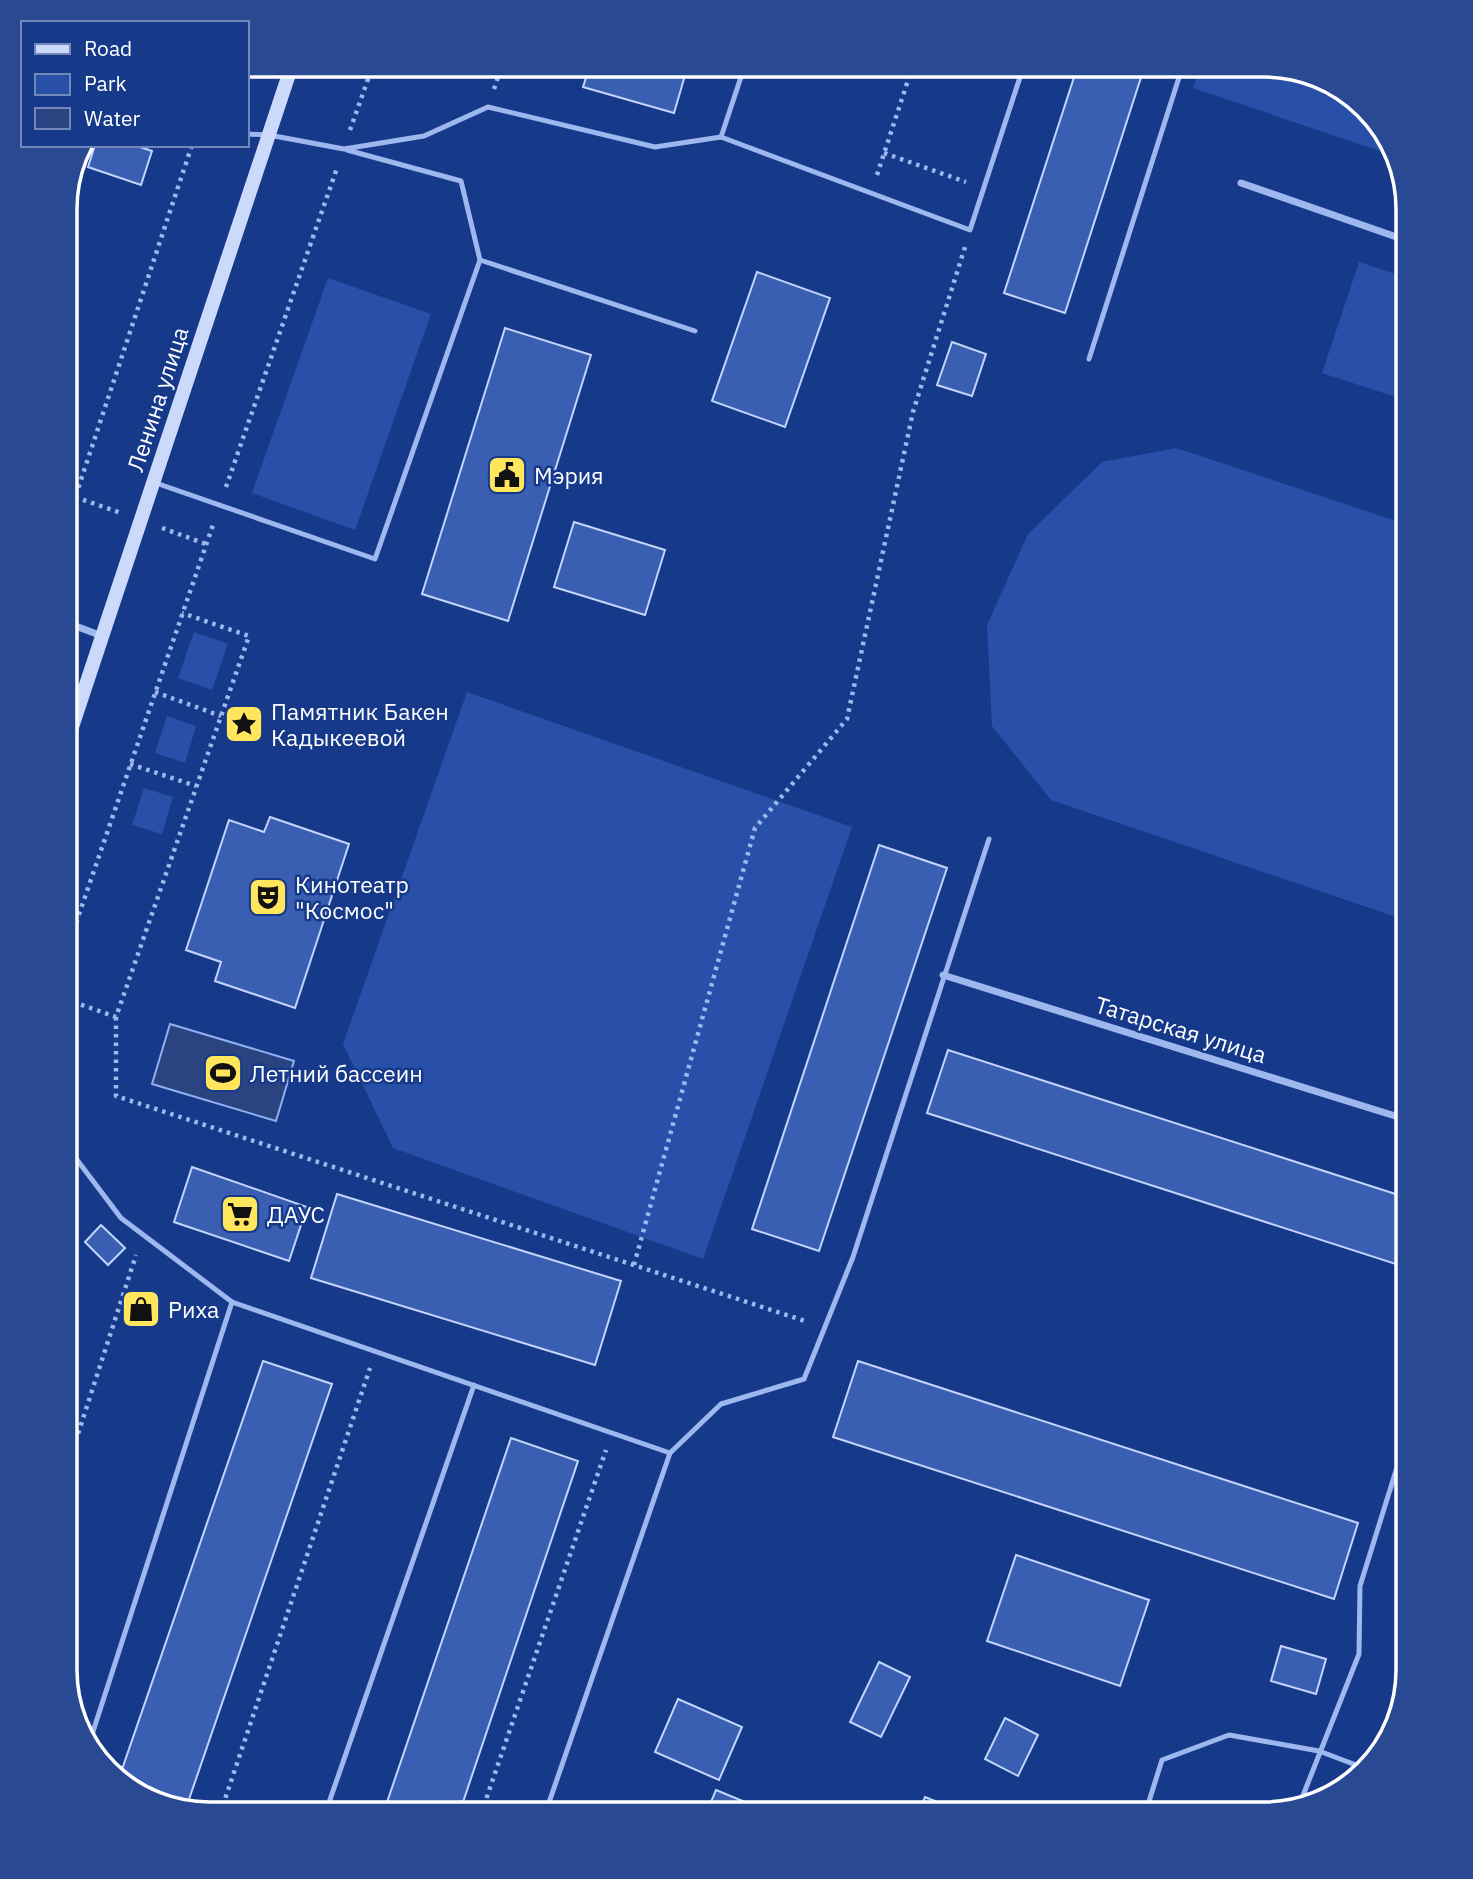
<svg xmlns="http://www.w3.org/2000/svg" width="1473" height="1879" viewBox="0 0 1473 1879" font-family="'IBM Plex Sans',sans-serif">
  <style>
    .green { fill: #2850a9 }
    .water { fill: #2a4481; stroke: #90b0f2; stroke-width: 2 }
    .building { fill: #3a5fb2; stroke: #c4d5fb; stroke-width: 2 }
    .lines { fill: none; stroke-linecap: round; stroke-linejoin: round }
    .path { stroke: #9eb8ef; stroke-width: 4.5; stroke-dasharray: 3.5 5; stroke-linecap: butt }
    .lane { stroke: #9eb8ef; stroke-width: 5 }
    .street { stroke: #9eb8ef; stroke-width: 7 }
    .secondary { stroke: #cbd9fa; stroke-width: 14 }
    .labels { text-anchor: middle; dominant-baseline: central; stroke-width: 5; stroke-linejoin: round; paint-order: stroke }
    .street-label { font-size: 23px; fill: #fff; stroke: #16398a }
    .poi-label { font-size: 23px; fill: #fff; stroke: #16398a; text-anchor: start }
    .rim { fill: none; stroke: #fff; stroke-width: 3.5 }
  </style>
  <rect width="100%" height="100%" fill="#16398a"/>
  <!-- green -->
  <g class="green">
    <polygon points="1201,65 1273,65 1336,84 1384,129 1392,155 1193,88"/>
    <polygon points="1359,262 1408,278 1408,401 1322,373"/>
    <polygon points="328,278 431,314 355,530 252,493"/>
    <polygon points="1176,448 1408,525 1408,921 1051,800 992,726 987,625 1028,534 1102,462"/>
    <polygon points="194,632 228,644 212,690 178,678"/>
    <polygon points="467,692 852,827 703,1259 393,1148 343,1044"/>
    <polygon points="167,716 196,726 185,763 155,753"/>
    <polygon points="144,788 173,797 162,834 132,825"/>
  </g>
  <!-- water -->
  <polygon class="water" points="170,1024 294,1061 276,1121 152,1084"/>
  <!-- building -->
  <g class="building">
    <polygon points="590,65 688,65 674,113 583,87"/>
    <polygon points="1078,65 1145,65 1065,313 1004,293"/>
    <polygon points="91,145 65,224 65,199 79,146"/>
    <polygon points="95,145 134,145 152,151 141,185 88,167"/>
    <polygon points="757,272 830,298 785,427 712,401"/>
    <polygon points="505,328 591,355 508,621 422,594"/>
    <polygon points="952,342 986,354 972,396 937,385"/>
    <polygon points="574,522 665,550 645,615 554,587"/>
    <polygon points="270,817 349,844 295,1008 215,981 221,962 186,950 229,820 264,832"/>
    <polygon points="879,845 947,868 819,1251 752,1229"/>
    <polygon points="948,1050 1408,1198 1408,1268 927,1113"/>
    <polygon points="192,1167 307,1207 289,1261 174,1222"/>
    <polygon points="337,1194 621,1281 595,1365 311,1278"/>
    <polygon points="101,1225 125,1248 108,1265 85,1242"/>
    <polygon points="132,1296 155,1301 149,1323 126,1317"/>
    <polygon points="65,1310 75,1313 65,1344"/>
    <polygon points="263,1361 332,1384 186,1808 137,1795 119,1778"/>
    <polygon points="858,1361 1358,1523 1334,1599 833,1437"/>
    <polygon points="511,1438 578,1461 459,1814 383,1814"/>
    <polygon points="1016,1555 1149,1600 1120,1686 987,1641"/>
    <polygon points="1408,1578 1408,1615 1397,1611"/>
    <polygon points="1281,1646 1326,1659 1316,1694 1271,1681"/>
    <polygon points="879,1662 910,1677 881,1737 850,1722"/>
    <polygon points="678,1699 742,1727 719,1780 655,1752"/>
    <polygon points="1005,1718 1038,1735 1018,1776 985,1759"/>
    <polygon points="716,1790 774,1814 706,1814"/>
    <polygon points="925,1797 967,1814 918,1814"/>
  </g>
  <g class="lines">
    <!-- path -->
    <g class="path">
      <polyline points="494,89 502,65"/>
      <polyline points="350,130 373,65"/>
      <polyline points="884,153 966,182"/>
      <polyline points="877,175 913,65"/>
      <polyline points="226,487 337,168"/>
      <polyline points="75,497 121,513"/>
      <polyline points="65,528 192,145"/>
      <polyline points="162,528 206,544"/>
      <polyline points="155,692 221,716"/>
      <polyline points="130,764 196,786"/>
      <polyline points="65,955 214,522"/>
      <polyline points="65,999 116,1017 249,636 182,613"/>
      <polyline points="116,1017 116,1096 805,1321"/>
      <polyline points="634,1265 755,828 847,719 913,412 965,247"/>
      <polyline points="65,1474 136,1255"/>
      <polyline points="220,1814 370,1368"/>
      <polyline points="481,1814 606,1450"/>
    </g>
    <!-- lane -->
    <g class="lane">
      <polyline points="247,134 269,135 344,149 424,136 488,107 655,147 721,137 970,230 1024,65"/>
      <polyline points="721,137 745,65"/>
      <polyline points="347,150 461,181 480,260 695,331"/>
      <polyline points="1089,359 1183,65"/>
      <polyline points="153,482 375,559 480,260"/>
      <polyline points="65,1144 121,1218 232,1302 670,1453"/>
      <polyline points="88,1747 232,1302"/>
      <polyline points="1300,1803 1359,1654 1360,1586 1408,1432"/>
      <polyline points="325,1814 474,1385"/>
      <polyline points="545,1814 670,1453 721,1404 804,1379 853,1257 989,839"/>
      <polyline points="1145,1814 1162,1760 1229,1735 1319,1751 1364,1768"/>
    </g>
    <!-- street -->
    <g class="street">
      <polyline points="1241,183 1408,241"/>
      <polyline points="65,622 102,636"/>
      <polyline points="943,975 1408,1120"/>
    </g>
    <!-- secondary -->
    <polyline class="secondary" points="65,748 292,65"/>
  </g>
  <!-- icons -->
  <defs>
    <g id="civic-square" transform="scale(2.0125)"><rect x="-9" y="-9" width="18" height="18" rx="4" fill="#ffe65c" stroke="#16398a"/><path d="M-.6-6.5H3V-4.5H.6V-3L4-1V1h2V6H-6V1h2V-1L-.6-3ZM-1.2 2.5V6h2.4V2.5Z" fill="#111"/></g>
    <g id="sight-square" transform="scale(2.0125)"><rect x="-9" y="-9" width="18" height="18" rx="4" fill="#ffe65c" stroke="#16398a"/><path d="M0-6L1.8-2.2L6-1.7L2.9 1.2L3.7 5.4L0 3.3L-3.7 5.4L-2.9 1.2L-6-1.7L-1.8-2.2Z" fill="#111"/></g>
    <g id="theatre-square" transform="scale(2.0125)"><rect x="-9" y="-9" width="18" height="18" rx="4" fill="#ffe65c" stroke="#16398a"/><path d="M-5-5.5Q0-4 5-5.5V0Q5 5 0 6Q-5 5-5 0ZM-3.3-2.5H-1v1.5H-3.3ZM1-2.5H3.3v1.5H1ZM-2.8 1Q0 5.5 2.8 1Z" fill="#111"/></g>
    <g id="stadium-square" transform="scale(2.0125)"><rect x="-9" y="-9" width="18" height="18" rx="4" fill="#ffe65c" stroke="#16398a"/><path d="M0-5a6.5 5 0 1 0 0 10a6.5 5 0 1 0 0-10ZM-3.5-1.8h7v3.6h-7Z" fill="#111"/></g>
    <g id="supermarket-square" transform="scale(2.0125)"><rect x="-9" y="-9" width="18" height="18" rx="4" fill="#ffe65c" stroke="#16398a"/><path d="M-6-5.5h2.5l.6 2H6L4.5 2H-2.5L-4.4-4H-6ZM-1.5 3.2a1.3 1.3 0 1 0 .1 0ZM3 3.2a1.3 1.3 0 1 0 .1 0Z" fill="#111"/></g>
    <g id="shop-square" transform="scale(2.0125)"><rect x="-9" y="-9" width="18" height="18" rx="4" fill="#ffe65c" stroke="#16398a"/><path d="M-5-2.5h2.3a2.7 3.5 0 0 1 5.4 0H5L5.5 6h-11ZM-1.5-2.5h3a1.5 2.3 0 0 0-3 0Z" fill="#111"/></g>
  </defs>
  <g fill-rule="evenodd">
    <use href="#civic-square" x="507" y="475"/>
    <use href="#sight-square" x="244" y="724"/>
    <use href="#theatre-square" x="268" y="897"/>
    <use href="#stadium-square" x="223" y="1073"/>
    <use href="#supermarket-square" x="240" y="1214"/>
    <use href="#shop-square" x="141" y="1309"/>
  </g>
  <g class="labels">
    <!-- street labels -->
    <g class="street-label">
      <text transform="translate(157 399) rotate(-72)">Ленина улица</text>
      <text transform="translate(1181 1029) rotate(17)">Татарская улица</text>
    </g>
    <!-- poi labels -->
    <g class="poi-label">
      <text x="534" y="475">Мэрия</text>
      <text x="271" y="711">Памятник Бакен<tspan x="271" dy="26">Кадыкеевой</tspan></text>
      <text x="295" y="884">Кинотеатр<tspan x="295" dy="26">"Космос"</tspan></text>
      <text x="250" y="1073">Летний бассеин</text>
      <text x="267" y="1214">ДАУС</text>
      <text x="168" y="1309">Риха</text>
    </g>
  </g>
  <!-- crop -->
  <path d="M0 0H1473V1879H0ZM209 77H1264A132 132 0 0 1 1396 209V1670A132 132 0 0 1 1264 1802H209A132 132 0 0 1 77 1670V209A132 132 0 0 1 209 77Z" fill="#294993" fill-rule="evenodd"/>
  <path class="rim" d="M209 77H1264A132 132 0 0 1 1396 209V1670A132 132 0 0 1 1264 1802H209A132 132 0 0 1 77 1670V209A132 132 0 0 1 209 77Z"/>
  <!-- legend -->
  <rect x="21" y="21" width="228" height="126" fill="#16398a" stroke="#7388b9" stroke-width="2"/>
  <rect x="35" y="44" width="35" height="10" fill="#cbd9fa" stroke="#7388b9" stroke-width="2"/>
  <text x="84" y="56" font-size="21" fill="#ffffff">Road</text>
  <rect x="35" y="74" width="35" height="21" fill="#2850a9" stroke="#7388b9" stroke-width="2"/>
  <text x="84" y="91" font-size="21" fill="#ffffff">Park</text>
  <rect x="35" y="108" width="35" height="21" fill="#2a4481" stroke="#7388b9" stroke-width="2"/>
  <text x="84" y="126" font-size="21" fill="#ffffff">Water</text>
</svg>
